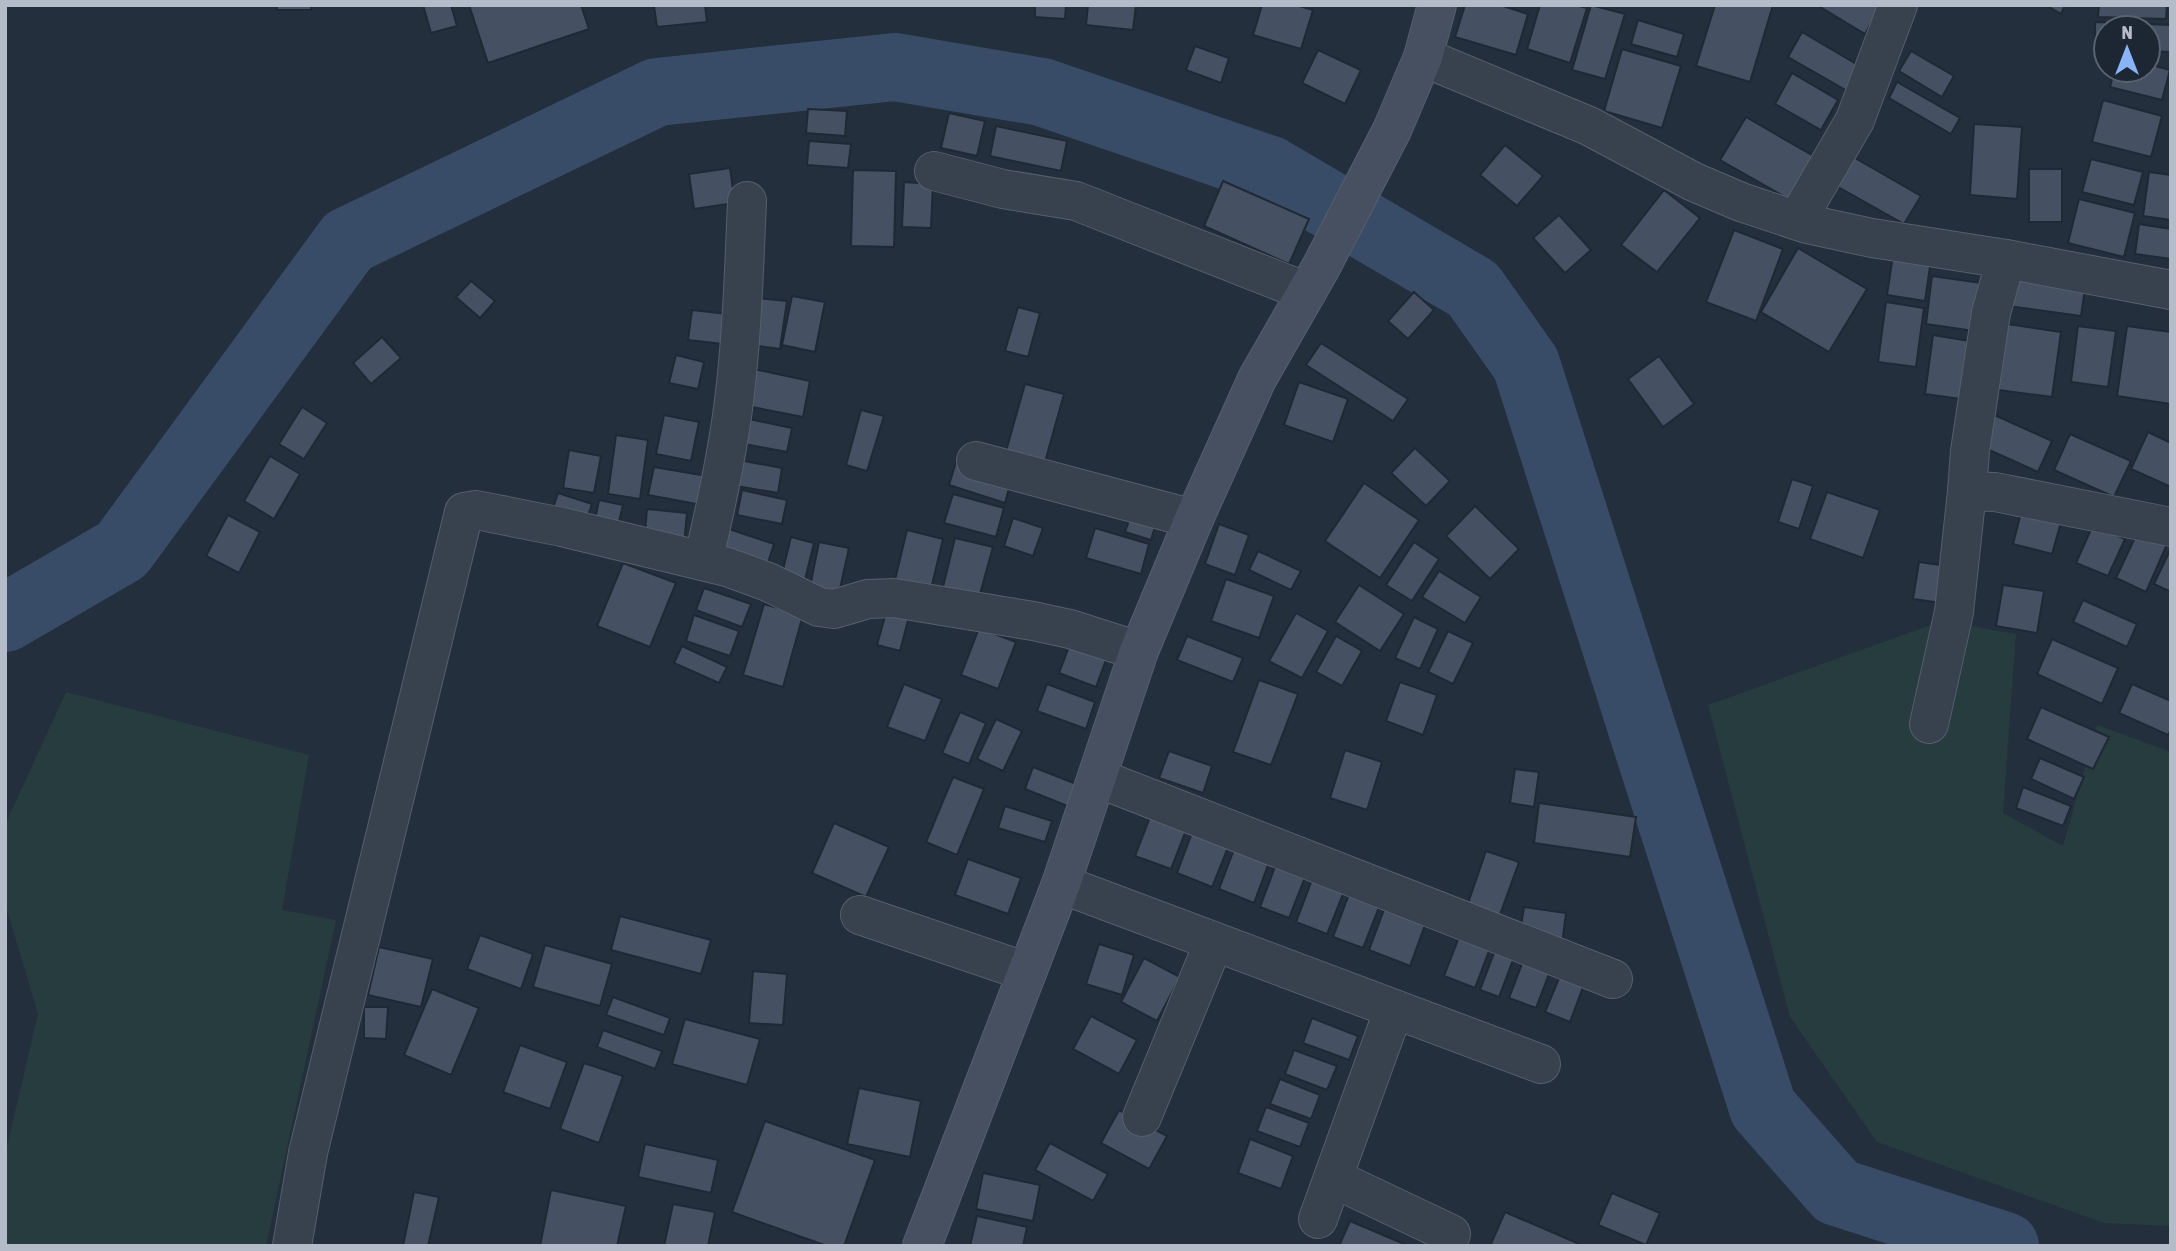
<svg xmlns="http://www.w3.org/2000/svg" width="2176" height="1251" viewBox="0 0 2176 1251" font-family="'Asap Condensed',sans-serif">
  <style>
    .green { fill: #263c3f }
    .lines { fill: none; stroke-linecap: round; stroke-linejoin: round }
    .river { stroke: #394c67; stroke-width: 68 }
    .building { fill: #455162; stroke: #1f2835; stroke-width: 2 }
    .street-casing { stroke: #565f6c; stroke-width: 40 }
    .secondary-casing { stroke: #565f6c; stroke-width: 40 }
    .street { stroke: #38414e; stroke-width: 38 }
    .secondary { stroke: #465061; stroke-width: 38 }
  </style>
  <rect width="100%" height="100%" fill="#242f3e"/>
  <!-- green -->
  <g class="green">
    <polygon points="1942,621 2016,634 2003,813 2063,846 2097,725 2171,752 2171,1226 2104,1223 1877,1142 1790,1017 1708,705"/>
    <polygon points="66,692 309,755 282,910 336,920 266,1246 5,1246 5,1155 38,1014 5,903 5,825"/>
  </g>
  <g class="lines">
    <!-- river -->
    <polyline class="river" points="5,618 122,550 348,241 657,92 895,67 1042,92 1270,170 1473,289 1526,364 1763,1108 1837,1192 2005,1246"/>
  </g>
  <!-- building -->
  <g class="building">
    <rect x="277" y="5" width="34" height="5"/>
    <polygon points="423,5 451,5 457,26 431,33"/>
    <polygon points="469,5 581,5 589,29 488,63"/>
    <polygon points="705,5 707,22 657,27 654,6"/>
    <polygon points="1035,5 1066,5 1065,19 1035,17"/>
    <polygon points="1088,5 1136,5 1133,30 1086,25"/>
    <polygon points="1262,5 1296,5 1313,10 1301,49 1253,35"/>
    <polygon points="1465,5 1500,5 1528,14 1516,55 1455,37"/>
    <polygon points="1540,5 1575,5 1587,8 1570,63 1527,49"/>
    <polygon points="1591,5 1625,14 1605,79 1572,70"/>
    <polygon points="1715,5 1773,5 1750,82 1696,66"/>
    <polygon points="1817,5 1876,5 1880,8 1865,34"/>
    <polygon points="2046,5 2065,5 2061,14"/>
    <polygon points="2099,5 2167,5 2166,19 2098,17"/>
    <polygon points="1638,20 1684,34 1677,57 1631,44"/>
    <polygon points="2095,22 2171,25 2171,52 2148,51 2148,28 2106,28 2106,50 2095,49"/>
    <polygon points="1802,32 1863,68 1849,92 1788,57"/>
    <polygon points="1195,46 1229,58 1221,83 1186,70"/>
    <polygon points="1622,49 1681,66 1662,128 1604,111"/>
    <polygon points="1318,50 1361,70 1345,104 1302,83"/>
    <polygon points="1911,51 1954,76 1942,97 1899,71"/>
    <polygon points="2148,64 2170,70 2162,100 2110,87 2114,70 2148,70"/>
    <polygon points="1792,73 1838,100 1821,130 1775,104"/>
    <polygon points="1897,82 1960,118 1951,134 1889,98"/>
    <polygon points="2103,100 2162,116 2151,157 2092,142"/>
    <polygon points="808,109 847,111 845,136 806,133"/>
    <polygon points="949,113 985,121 977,156 941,148"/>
    <polygon points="1746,117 1817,158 1792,201 1720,160"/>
    <polygon points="1974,124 2022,127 2017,199 1970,195"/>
    <polygon points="996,126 1067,141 1061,171 990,156"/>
    <polygon points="809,141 851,144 848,168 807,165"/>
    <polygon points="1505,145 1543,176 1517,206 1480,175"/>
    <polygon points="1848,154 1921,196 1904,224 1831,183"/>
    <polygon points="2091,159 2143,172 2134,205 2082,192"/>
    <polygon points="730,168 735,203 694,209 689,174"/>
    <rect x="2029" y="169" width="33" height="53"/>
    <polygon points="853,170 896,171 894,247 851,246"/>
    <polygon points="2149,172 2171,175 2171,220 2143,216"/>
    <polygon points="1223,181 1309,219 1289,264 1204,226"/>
    <polygon points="904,182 933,184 931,228 902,227"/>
    <polygon points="1664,190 1700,218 1657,272 1621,245"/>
    <polygon points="2079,199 2135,213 2124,257 2068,243"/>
    <polygon points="1559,215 1591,250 1565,273 1533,238"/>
    <polygon points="2139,224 2171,229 2171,259 2135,254"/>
    <polygon points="1734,230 1783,249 1756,321 1706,302"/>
    <polygon points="1798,248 1867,289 1829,352 1761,312"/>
    <polygon points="1893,255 1931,260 1925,301 1887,295"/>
    <polygon points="2013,264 2087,275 2081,316 2008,306"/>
    <polygon points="1932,276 1988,284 1981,332 1926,324"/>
    <polygon points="471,281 495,301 480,318 456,297"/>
    <polygon points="1414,292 1434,310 1408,339 1388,321"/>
    <polygon points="792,296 825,302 815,352 782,345"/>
    <polygon points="758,298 787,301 780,349 751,345"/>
    <polygon points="1886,302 1924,308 1916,367 1878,362"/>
    <polygon points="1018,307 1040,313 1028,357 1005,351"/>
    <polygon points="692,310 736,315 732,345 688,340"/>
    <polygon points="2001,323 2061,332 2052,397 1991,389"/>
    <polygon points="2078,326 2116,331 2108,387 2071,382"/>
    <polygon points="2127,326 2171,332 2171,404 2117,396"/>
    <polygon points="1933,335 1976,342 1968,400 1925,394"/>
    <polygon points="382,337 401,358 371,384 353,363"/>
    <polygon points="1321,343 1408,399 1393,421 1306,365"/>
    <polygon points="676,355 704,362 698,389 669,383"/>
    <polygon points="1659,356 1694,404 1663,427 1628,379"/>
    <polygon points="754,369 810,381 803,417 747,406"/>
    <polygon points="1299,382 1348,399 1333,442 1284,425"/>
    <polygon points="1025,384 1064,394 1045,462 1006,451"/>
    <polygon points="302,407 327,423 304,459 279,444"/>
    <polygon points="861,410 884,416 867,471 846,465"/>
    <polygon points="1990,413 2052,441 2038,472 1976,444"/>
    <polygon points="664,415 699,422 691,461 656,454"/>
    <polygon points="744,418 792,428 787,452 739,443"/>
    <polygon points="2148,432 2171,443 2171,487 2131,469"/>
    <polygon points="2070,434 2131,461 2114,497 2054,470"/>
    <polygon points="616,435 648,440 640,499 608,494"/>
    <polygon points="1415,448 1450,481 1426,506 1391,473"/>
    <polygon points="569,450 601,456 594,493 563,488"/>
    <polygon points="270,456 300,474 274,519 244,501"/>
    <polygon points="734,459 782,468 778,493 730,485"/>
    <polygon points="956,462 1011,481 1005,503 949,485"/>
    <polygon points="654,467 707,476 702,505 648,495"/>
    <polygon points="1792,479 1813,486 1799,529 1778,522"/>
    <polygon points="1364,483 1419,520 1380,578 1325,541"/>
    <polygon points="742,490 787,500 782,524 737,515"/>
    <polygon points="1827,492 1880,510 1863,558 1810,539"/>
    <polygon points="558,493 592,504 584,528 550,517"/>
    <polygon points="953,494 1004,508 996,537 944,523"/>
    <polygon points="599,500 623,505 617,530 594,525"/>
    <polygon points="2023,505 2063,515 2052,554 2013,544"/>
    <polygon points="1475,506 1519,549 1490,579 1446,536"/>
    <polygon points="647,509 687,513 684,545 644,542"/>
    <polygon points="228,515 260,532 239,573 206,556"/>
    <polygon points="1131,515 1156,523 1151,540 1125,532"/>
    <polygon points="1013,518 1043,528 1033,556 1004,546"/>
    <polygon points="1219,524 1249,535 1235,575 1205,564"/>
    <polygon points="2093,525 2125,539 2108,576 2076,563"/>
    <polygon points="1095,528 1149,544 1141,574 1086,558"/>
    <polygon points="729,529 774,544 766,569 720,554"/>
    <polygon points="2139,529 2168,542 2146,592 2116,578"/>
    <polygon points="907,530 943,539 931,589 895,580"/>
    <polygon points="791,537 814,543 803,588 780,582"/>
    <polygon points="955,538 993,547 977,605 941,595"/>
    <polygon points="819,542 849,548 838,598 809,592"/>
    <polygon points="1414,542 1439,559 1412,601 1386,585"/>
    <polygon points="2171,548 2171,592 2154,584"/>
    <polygon points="1258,551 1301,571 1291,590 1249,570"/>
    <polygon points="1919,562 1954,567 1949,604 1913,599"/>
    <polygon points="623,563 676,583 650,647 597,626"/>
    <polygon points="1439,571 1481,597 1465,623 1422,597"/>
    <polygon points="1226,579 1274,596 1259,638 1211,621"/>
    <polygon points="1359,585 1404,614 1380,651 1335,622"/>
    <polygon points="2003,585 2044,591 2037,633 1996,626"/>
    <polygon points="704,588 751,604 742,627 696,610"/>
    <polygon points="2083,600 2137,624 2127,647 2073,622"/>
    <polygon points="889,602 911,609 900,651 877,645"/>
    <polygon points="764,604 803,615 783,687 743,675"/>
    <polygon points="1296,613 1328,631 1302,678 1269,661"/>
    <polygon points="694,615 739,631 730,656 686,641"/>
    <polygon points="1414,617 1438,629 1420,669 1395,658"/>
    <polygon points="979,628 1016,642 998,689 961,675"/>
    <polygon points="1448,631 1473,643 1453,684 1428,672"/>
    <polygon points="1073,636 1110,649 1096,687 1059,673"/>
    <polygon points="1187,636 1243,658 1233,682 1177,660"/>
    <polygon points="1336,636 1362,651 1342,686 1316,672"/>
    <polygon points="2052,639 2118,668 2102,704 2037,674"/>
    <polygon points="682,646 727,667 719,683 674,663"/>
    <polygon points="1259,680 1298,694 1271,765 1233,752"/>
    <polygon points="1400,682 1437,695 1423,735 1386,721"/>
    <polygon points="904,684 942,699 925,741 887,727"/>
    <polygon points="1047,684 1095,702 1086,729 1037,711"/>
    <polygon points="2132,684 2171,701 2171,730 2168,735 2119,713"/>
    <polygon points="2041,707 2109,737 2093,769 2027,739"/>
    <polygon points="960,712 986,723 969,764 942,753"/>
    <polygon points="996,719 1022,731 1003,771 977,759"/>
    <polygon points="1345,750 1382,762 1367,810 1330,798"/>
    <polygon points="1169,751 1212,766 1203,793 1159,778"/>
    <polygon points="2040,758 2084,777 2074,799 2031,779"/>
    <polygon points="1033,767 1084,787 1075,809 1025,789"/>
    <polygon points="1515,769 1539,772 1534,807 1510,803"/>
    <polygon points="953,777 984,789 957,855 926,842"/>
    <polygon points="2023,787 2071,806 2063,826 2016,808"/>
    <polygon points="1539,803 1636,817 1630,857 1534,843"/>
    <polygon points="1005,806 1052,821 1045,842 998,828"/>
    <polygon points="1154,807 1190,820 1171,869 1135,856"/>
    <polygon points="1196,822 1233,835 1212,887 1177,873"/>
    <polygon points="834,823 889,847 866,897 812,873"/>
    <polygon points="1238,839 1273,852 1254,903 1219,889"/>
    <polygon points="1486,851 1519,862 1497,923 1465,912"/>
    <polygon points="1279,856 1309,867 1289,918 1260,907"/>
    <polygon points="968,859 1021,878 1008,914 955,895"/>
    <polygon points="1315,872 1347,884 1327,934 1296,922"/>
    <polygon points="1352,886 1383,897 1363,948 1333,937"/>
    <polygon points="1388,899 1429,914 1410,966 1369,950"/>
    <polygon points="1524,907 1566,913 1562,945 1519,939"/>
    <polygon points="620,916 711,940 701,974 611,950"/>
    <polygon points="1461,932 1492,943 1475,988 1444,976"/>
    <polygon points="480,935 533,954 521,989 467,969"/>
    <polygon points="1099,944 1134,955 1122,995 1086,984"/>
    <polygon points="545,945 612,964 600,1006 533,987"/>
    <polygon points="1497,945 1516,952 1499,997 1480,990"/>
    <polygon points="379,947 433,959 421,1007 368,995"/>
    <polygon points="1525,956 1552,966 1536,1008 1509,998"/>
    <polygon points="1144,958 1180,977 1157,1021 1121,1002"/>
    <polygon points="753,971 787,974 783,1025 749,1023"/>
    <polygon points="1562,971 1586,979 1570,1022 1545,1012"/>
    <polygon points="432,989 479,1008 451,1075 404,1055"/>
    <polygon points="613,997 670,1018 664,1035 606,1015"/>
    <polygon points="364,1007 388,1007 386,1039 364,1038"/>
    <polygon points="1091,1016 1137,1040 1119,1074 1073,1049"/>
    <polygon points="1312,1018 1358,1036 1349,1060 1303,1043"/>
    <polygon points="685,1019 760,1039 747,1085 672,1064"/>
    <polygon points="603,1030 662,1051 655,1069 597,1047"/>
    <polygon points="520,1045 567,1062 550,1109 503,1092"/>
    <polygon points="1294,1050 1337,1066 1327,1090 1285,1074"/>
    <polygon points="584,1063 623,1076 599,1143 560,1129"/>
    <polygon points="1280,1079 1320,1095 1311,1119 1270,1104"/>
    <polygon points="859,1088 921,1101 910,1157 847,1144"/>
    <polygon points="1266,1107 1309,1123 1300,1147 1257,1131"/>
    <polygon points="1119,1110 1167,1136 1149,1169 1101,1143"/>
    <polygon points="765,1121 875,1160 844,1246 827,1246 732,1212"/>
    <polygon points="1250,1139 1293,1156 1281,1189 1238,1173"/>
    <polygon points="1050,1143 1108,1174 1093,1201 1035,1170"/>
    <polygon points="645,1144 718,1160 711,1193 638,1177"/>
    <polygon points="983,1173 1040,1185 1033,1221 976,1209"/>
    <polygon points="551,1190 626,1206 617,1246 540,1246"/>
    <polygon points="414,1192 439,1197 428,1246 403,1246"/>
    <polygon points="1612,1193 1660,1213 1646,1245 1598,1225"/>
    <polygon points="673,1204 715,1212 708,1246 664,1246"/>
    <polygon points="1505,1212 1584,1246 1490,1246"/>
    <polygon points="977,1216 1027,1227 1023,1246 970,1246"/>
    <polygon points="1350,1221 1409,1246 1339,1246"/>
  </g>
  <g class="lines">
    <!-- street casing -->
    <g class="street-casing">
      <g id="street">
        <polyline points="1423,57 1589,126 1694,182 1741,202 1807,224 1872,238 2006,259 2171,290"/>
        <polyline points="934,171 1003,189 1076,201 1307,292"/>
        <polyline points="1797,220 1855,120 1898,5"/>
        <polyline points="2006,259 1991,313 1970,451 1967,491 1995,492 2171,527"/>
        <polyline points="976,461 1194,519"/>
        <path d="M703,561C715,511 726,460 733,409C742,340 744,270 747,201"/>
        <polyline points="1929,724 1954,612 1967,491"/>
        <polyline points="1098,778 1613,979"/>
        <polyline points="1061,884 1541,1064"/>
        <polyline points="860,915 1027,972"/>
        <polyline points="1142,1117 1214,942"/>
        <polyline points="1333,1178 1451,1234"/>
        <polyline points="1318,1219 1394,1009"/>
        <polyline points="292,1246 308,1153 464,512 476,510 562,527 727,567 768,582 819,607 834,609 868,599 894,598 1033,621 1070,629 1139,651"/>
      </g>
    </g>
    <!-- secondary casing -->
    <g class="secondary-casing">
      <polyline id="secondary" points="922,1246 1061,884 1139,651 1194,519 1257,379 1321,267 1392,130 1423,57 1437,5"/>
    </g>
    <!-- street -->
    <use href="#street" class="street"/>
    <!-- secondary -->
    <use href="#secondary" class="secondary"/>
  </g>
  <!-- border -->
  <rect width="2176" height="1251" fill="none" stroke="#b4bcc9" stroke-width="14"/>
  <!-- north arrow -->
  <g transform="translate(2127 49)"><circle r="33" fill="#1d2633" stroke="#59626f" stroke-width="2"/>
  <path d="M0-5L12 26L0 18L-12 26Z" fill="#8ab4f8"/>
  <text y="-10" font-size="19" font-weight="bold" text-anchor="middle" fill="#b4bcc9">N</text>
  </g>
</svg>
